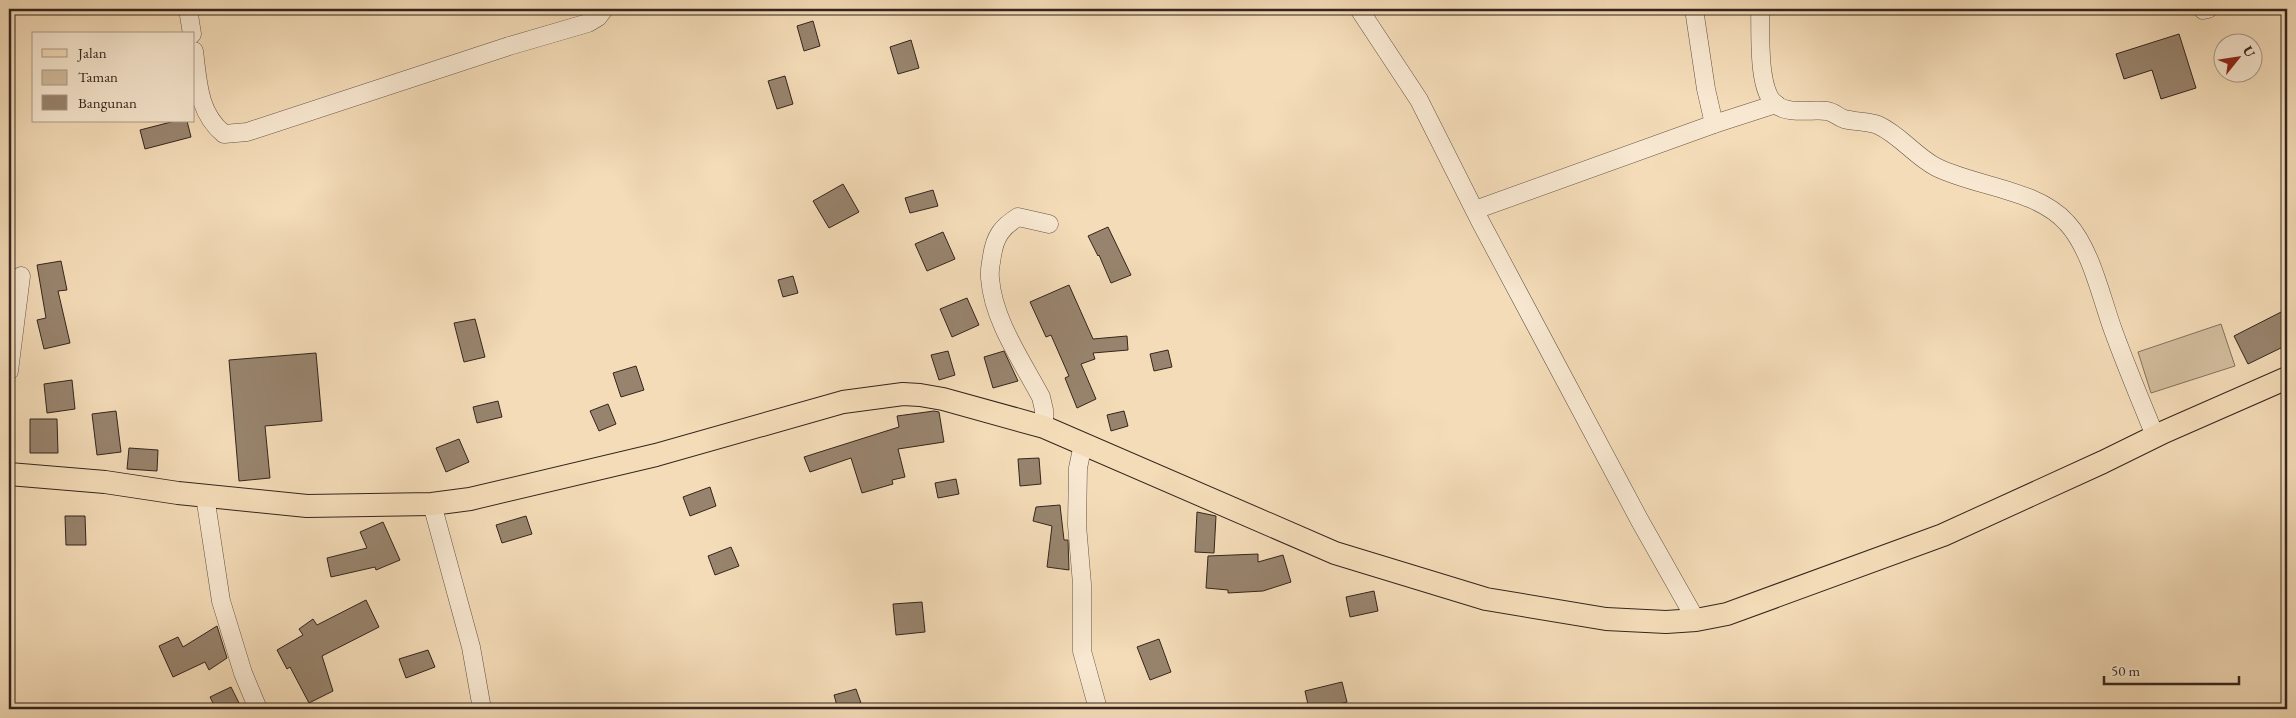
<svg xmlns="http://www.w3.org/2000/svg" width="2296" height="718" viewBox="0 0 2296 718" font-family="'EB Garamond',serif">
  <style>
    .green { fill: #d3bd9e; stroke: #84715e }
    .building { fill: #98846e; stroke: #34251d }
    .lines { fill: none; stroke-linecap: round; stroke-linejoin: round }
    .minor-casing { stroke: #645344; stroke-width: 19 }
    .major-casing { stroke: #34251d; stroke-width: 24 }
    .minor { stroke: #f8e8d1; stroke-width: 18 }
    .major { stroke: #f4dcb8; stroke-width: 22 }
  </style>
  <rect width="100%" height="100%" fill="#f4dcb8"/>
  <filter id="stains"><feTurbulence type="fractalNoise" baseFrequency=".004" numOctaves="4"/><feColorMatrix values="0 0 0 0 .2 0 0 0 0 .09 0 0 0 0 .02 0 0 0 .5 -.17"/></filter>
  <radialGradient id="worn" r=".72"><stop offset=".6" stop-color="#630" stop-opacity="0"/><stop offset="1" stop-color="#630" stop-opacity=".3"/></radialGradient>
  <!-- green -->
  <polygon class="green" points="2221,324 2235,366 2151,393 2138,352"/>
  <!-- building -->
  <g class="building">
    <polygon points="813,21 820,46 804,51 797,26"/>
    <polygon points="2179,34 2196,88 2161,99 2152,70 2124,79 2116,54"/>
    <polygon points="911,40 919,68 898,74 890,47"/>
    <polygon points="785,76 793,104 777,109 768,81"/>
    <polygon points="175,121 187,121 191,137 145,149 140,130"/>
    <polygon points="843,184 859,212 829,228 813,201"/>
    <polygon points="933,190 938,206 910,213 905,198"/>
    <polygon points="1108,227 1131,275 1111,283 1099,255 1098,256 1088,236"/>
    <polygon points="943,232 955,259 927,271 915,244"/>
    <polygon points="61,261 67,290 58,291 70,343 44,349 37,320 46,318 37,265"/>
    <polygon points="793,276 798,293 783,297 778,280"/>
    <polygon points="1069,285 1093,339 1127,336 1128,350 1093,353 1095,359 1081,364 1096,399 1077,408 1065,378 1069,376 1051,335 1046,337 1030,302"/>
    <polygon points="967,298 979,325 952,337 940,309"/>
    <polygon points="2287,309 2287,345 2248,364 2234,336"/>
    <polygon points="475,319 485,357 464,362 454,323"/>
    <polygon points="1168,350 1172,367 1154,371 1150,354"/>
    <polygon points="948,351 955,375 939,380 931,355"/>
    <polygon points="1004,351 1018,381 993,388 984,357"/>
    <polygon points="316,353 322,421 265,426 270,478 239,481 229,360"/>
    <polygon points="636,366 644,390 621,397 613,373"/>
    <polygon points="72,380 75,409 47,413 44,384"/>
    <polygon points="498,401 502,417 477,423 473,407"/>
    <polygon points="608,404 616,424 599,431 590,411"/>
    <polygon points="116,411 121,452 97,455 92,414"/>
    <polygon points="934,411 939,412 944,442 898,449 905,477 892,480 893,484 862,493 851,458 810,472 804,457 899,427 897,416"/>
    <polygon points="1124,411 1128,426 1111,431 1107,415"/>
    <polygon points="30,419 57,419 58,453 30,453"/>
    <polygon points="459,439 469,462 446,472 436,448"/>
    <polygon points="129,448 158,450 157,471 127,469"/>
    <polygon points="1039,458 1041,484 1020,486 1018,459"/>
    <polygon points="956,479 959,494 938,498 935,483"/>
    <polygon points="710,487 716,506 690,516 683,497"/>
    <polygon points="1060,505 1064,540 1068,540 1069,570 1047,567 1052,526 1033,521 1036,507"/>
    <polygon points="1197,512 1216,516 1214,553 1195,552"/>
    <polygon points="65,516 85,516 86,545 66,545"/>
    <polygon points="526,516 532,534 502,543 496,525"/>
    <polygon points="383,522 400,560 376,570 375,567 331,577 327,558 367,548 360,532"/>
    <polygon points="731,547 739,566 715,575 708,556"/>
    <polygon points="1258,554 1258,562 1283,555 1291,582 1263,591 1228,593 1228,590 1206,588 1208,556"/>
    <polygon points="1374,591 1378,611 1350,617 1346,597"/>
    <polygon points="366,600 379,627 322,656 333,691 309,703 290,667 287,669 277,650 303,635 299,629 313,619 317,625"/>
    <polygon points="922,602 925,632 896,635 893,604"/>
    <polygon points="217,626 227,658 209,670 205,662 173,677 159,646 178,637 183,647"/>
    <polygon points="1159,639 1171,672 1150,680 1137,647"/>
    <polygon points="428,650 435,667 406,678 399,659"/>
    <polygon points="1342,682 1347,702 1319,709 1309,709 1305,691"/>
    <polygon points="231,687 239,703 227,709 216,709 210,697"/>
    <polygon points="856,689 861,703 838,709 834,695"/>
  </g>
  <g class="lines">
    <!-- minor casing -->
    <g class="minor-casing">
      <g id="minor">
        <polyline points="188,9 192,34"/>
        <polyline points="1359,9 1419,100 1480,221 1640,521 1696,620"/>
        <path d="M1760,9C1761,32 1757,89 1775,104C1788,115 1812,109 1827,111C1834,112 1838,117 1844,119C1855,122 1867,121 1878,125C1900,135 1915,156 1936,167C1976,187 2037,189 2067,223C2091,249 2101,297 2113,330C2126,366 2141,401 2155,436"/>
        <polyline points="2203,10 2208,9"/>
        <path d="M194,51C198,82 198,113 224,134L247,132L509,46L588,23L598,17L604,9"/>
        <polyline points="1714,124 1776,104"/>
        <polyline points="1475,210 1714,124 1706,89 1694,9"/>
        <polyline points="9,371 21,276"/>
        <path d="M1044,427V410L1041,397C1022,361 993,320 990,278C989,271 991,263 992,256C995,236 1002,227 1018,217L1049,224"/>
        <polyline points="1083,444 1078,468 1077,525 1082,584 1082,651 1098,709"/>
        <polyline points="205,496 221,601 243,673 258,709"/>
        <polyline points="432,504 471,647 482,709"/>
      </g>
    </g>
    <!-- major casing -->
    <g class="major-casing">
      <polyline id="major" points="9,474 105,482 178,493 307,506 432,504 470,499 656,455 843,402 903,394 920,395 943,399 1044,427 1335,553 1486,599 1606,619 1666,622 1696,620 1727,614 1943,535 2103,462 2164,432 2287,378"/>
    </g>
    <!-- minor -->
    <use href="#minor" class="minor"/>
    <!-- major -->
    <use href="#major" class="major"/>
  </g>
  <!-- margin -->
  <rect width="2296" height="718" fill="none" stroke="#f4dcb8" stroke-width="30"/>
  <rect x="10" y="10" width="2276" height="698" fill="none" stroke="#34251d" stroke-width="2.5"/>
  <rect x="15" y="15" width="2266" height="688" fill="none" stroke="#34251d"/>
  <!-- legend -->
  <rect x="32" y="32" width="162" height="90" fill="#f8e8d1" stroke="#aa9a89"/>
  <rect x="42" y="49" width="25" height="8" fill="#f4dcb8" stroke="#aa9a89"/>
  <text x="78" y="58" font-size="15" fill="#34251d">Jalan</text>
  <rect x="42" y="70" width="25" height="15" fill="#d3bd9e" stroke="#aa9a89"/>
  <text x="78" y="82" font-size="15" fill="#34251d">Taman</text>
  <rect x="42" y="95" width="25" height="15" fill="#98846e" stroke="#aa9a89"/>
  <text x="78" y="108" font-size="15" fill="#34251d">Bangunan</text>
  <!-- north arrow -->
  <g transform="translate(2238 58) rotate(60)"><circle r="24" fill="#f8e8d1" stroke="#aa9a89"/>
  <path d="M0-4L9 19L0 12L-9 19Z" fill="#8f2418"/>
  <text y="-8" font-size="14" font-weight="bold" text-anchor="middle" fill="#34251d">U</text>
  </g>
  <!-- scale -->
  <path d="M2104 676v8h135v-8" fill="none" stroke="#34251d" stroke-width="2.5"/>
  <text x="2111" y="676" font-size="15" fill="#34251d" stroke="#f8e8d1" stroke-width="4" paint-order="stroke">50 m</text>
  <rect width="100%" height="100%" filter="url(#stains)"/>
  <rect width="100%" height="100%" fill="url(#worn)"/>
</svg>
